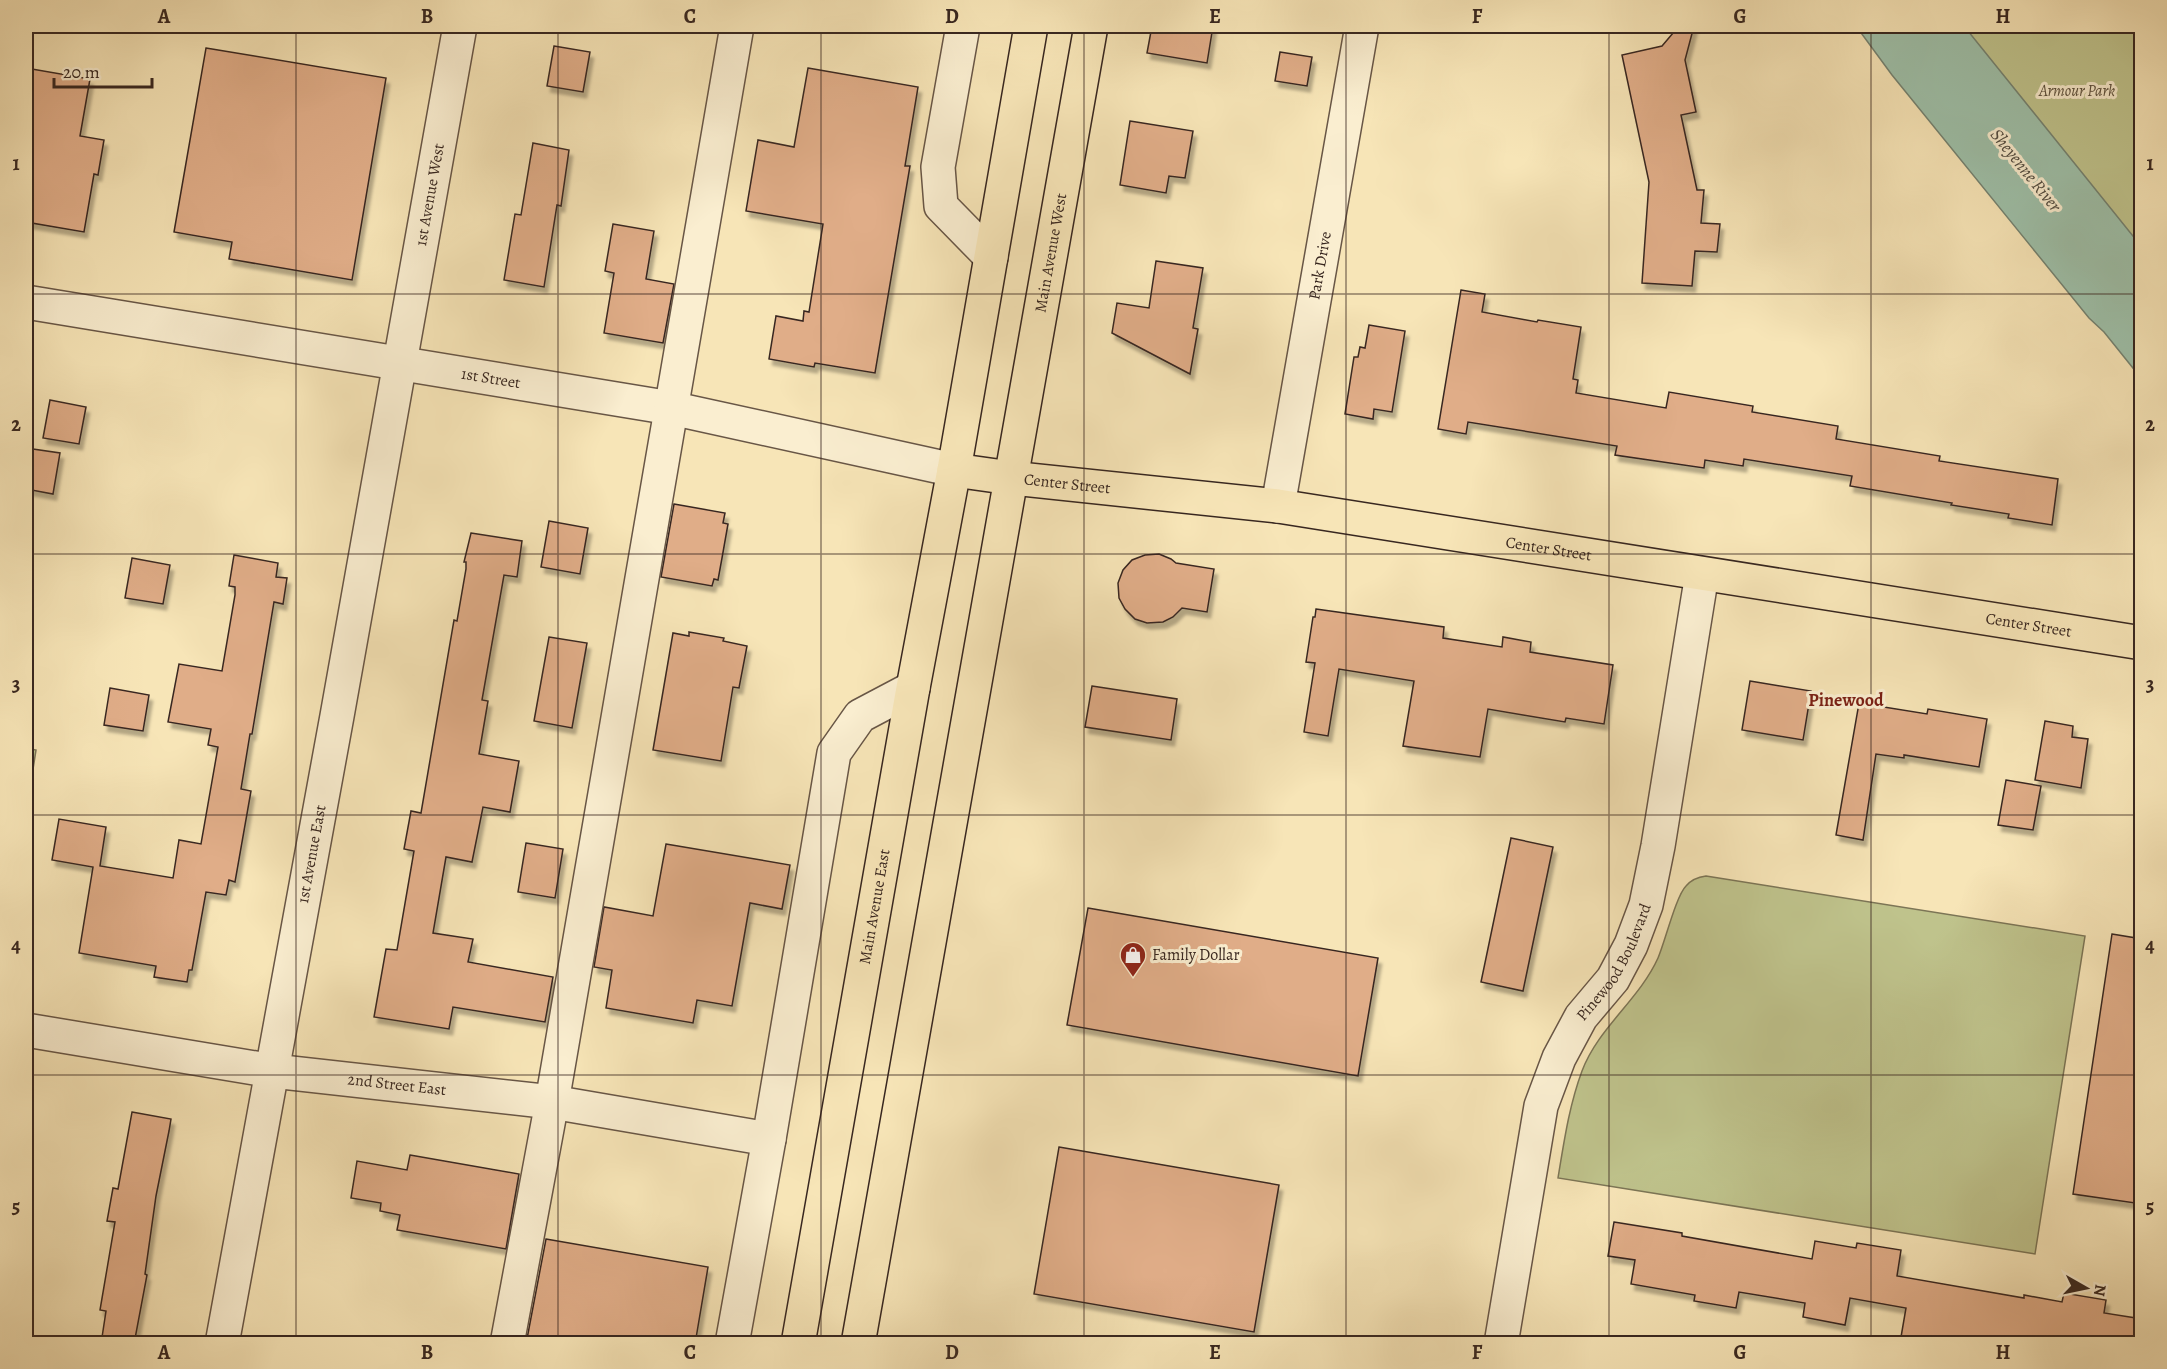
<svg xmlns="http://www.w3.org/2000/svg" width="2167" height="1369" viewBox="0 0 2167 1369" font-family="Alegreya,serif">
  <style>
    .green { fill: #bfc38c; stroke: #7c7556; stroke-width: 1.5 }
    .water { fill: #9ec0a9; stroke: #758372; stroke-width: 1.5 }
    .building { fill: #e0ad88; stroke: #382720; stroke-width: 1.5; filter: url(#shadow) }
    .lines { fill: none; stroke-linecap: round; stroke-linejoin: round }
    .minor-casing { stroke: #685646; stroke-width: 36 }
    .major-casing { stroke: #382720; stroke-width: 36 }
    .minor { stroke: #faeed0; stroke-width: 33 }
    .major { stroke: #f7e5b7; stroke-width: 33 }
    .grid { fill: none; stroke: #382720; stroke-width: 1.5; stroke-opacity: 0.55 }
    .labels { text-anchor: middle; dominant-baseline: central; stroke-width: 6; stroke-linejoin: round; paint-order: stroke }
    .park-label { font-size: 16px; font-style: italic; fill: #5a4e3b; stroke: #faeed0 }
    .street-label { font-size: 16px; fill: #382720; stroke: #faeed0 }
    .poi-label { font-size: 16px; fill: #382720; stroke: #faeed0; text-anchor: start }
    .water-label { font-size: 18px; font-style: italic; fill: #524d42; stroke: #faeed0 }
    .neighbourhood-label { font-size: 18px; font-weight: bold; fill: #7a1f14; stroke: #faeed0 }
    .neatline { fill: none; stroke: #382720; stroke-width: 2 }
    .grid-label { font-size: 20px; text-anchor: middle; font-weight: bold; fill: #382720 }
  </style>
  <defs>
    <filter id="shadow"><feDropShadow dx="3.5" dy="6" stdDeviation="1.5" flood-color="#0004"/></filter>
  </defs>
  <rect width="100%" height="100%" fill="#f7e5b7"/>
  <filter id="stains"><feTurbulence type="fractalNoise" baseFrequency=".00333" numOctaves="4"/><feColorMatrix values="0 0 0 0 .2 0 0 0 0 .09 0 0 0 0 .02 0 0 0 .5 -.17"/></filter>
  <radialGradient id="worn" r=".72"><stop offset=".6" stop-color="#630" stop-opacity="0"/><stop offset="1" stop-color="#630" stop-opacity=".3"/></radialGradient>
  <!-- green -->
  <g class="green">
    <polygon points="1950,26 2141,26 2141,268"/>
    <polygon points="26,748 36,750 26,814"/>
    <path d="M1706,876L2085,936L2035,1254L1558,1178C1564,1142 1569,1106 1582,1071C1598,1028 1639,1000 1658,958C1665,942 1676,896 1686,886C1691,880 1698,877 1706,876Z"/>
  </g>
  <!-- water -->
  <polygon class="water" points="1856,26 1964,26 2141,246 2141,378 2104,332 2089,318 1892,75"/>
  <!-- building -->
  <g class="building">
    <polygon points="1152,26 1213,26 1207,63 1147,53"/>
    <polygon points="1679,26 1694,26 1685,60 1696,112 1681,115 1697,190 1704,190 1701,223 1720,224 1717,252 1695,251 1692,286 1642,283 1649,182 1622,55 1662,46"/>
    <polygon points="554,46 590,52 583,92 547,86"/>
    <polygon points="206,48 386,78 352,280 229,259 232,242 174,232"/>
    <polygon points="1280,52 1312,57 1307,86 1275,81"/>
    <polygon points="26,68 90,79 80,136 104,140 98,175 94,174 84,232 26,222"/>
    <polygon points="808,68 918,87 905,166 910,166 875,373 815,363 814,367 769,359 776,316 803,321 804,311 809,312 823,224 746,211 758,140 794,147"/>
    <polygon points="1130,121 1193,131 1185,178 1169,176 1166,193 1120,185"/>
    <polygon points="533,143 569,150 561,206 557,205 544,287 504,280 515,214 521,215"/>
    <polygon points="613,224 654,231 646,279 674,284 663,343 604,333 614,273 605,271"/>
    <polygon points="1156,261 1203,268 1193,328 1198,329 1190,374 1112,333 1117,303 1149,308"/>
    <polygon points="1461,290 1485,294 1482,312 1537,322 1538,320 1581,327 1573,379 1578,380 1576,393 1666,408 1669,392 1753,406 1752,412 1838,426 1836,439 1940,456 1939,461 2058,479 2052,525 2008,518 2009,514 1951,505 1952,503 1850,486 1852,476 1744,459 1743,466 1705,460 1704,468 1615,455 1617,446 1468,422 1466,434 1438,429"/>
    <polygon points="1369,325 1405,331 1392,412 1374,409 1373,419 1345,414 1354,357 1358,357 1360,347 1365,348"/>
    <polygon points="50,400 86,407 79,444 43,438"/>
    <polygon points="26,448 60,453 53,494 26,489"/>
    <polygon points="674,504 725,513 723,523 728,524 722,558 718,580 714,579 712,586 661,577"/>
    <polygon points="549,521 588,528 580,574 541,567"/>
    <polygon points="471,533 522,541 517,577 504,575 482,700 488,701 479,754 519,761 510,812 483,807 472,862 446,857 433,933 473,939 468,962 553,977 545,1022 453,1007 449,1029 374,1017 386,949 397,950 414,851 404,849 411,811 421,813 454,620 457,621 466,569 466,562 464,562"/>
    <polygon points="1159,554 1171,559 1176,563 1214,569 1207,612 1182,608 1173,617 1163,622 1147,623 1135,619 1125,609 1119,598 1118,583 1123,570 1132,560 1145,555"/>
    <polygon points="234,555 278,563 276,577 287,578 283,604 274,602 252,734 250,734 241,789 251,791 235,882 229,880 226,895 206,892 192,970 189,970 187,982 154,977 156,966 79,953 93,867 52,860 59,819 106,827 100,866 173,878 179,840 201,844 218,747 208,745 211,729 168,722 179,664 222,671 235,595 235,587 229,586"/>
    <polygon points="132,558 170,565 163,604 125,598"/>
    <polygon points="1316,609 1444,627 1443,638 1502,647 1503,637 1531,642 1530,652 1613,665 1604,724 1566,718 1565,722 1488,709 1480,757 1403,746 1414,681 1339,669 1328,736 1304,732 1315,663 1306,662 1313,617 1315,617"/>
    <polygon points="689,632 724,638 723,641 747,646 739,688 733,687 721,761 653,750 673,633 689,636"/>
    <polygon points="549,637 587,643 572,728 534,721"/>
    <polygon points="1750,681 1811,691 1803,740 1742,730"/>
    <polygon points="1092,686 1177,699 1171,740 1085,727"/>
    <polygon points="110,688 149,695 143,731 104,725"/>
    <polygon points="1859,703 1927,714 1928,709 1987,719 1979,767 1904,755 1904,758 1876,754 1863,840 1836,835"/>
    <polygon points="2045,721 2073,726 2072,737 2088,739 2081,788 2035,780"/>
    <polygon points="2006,780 2041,786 2033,830 1998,825"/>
    <polygon points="1511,838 1553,847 1523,991 1481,982"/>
    <polygon points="526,843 563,849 555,898 518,892"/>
    <polygon points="666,844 790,865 782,909 750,903 732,1006 697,1000 693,1023 606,1008 612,970 594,967 604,907 653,916"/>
    <polygon points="1088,908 1378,958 1358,1076 1067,1025"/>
    <polygon points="2112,934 2142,939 2142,1204 2073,1194"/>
    <polygon points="132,1112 171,1119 169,1131 156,1196 145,1274 147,1275 134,1344 101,1344 106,1311 100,1310 115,1222 107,1221 113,1188 118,1189"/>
    <polygon points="1059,1147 1279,1185 1254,1332 1034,1294"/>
    <polygon points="410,1155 519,1174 506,1249 397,1230 400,1215 380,1211 381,1203 351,1198 357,1161 407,1170"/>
    <polygon points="1614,1222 1682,1233 1682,1236 1812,1259 1815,1241 1856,1248 1857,1243 1901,1250 1897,1276 2024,1298 2024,1295 2062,1302 2064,1293 2106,1300 2104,1313 2142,1319 2142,1344 2102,1344 2061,1336 2060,1344 1940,1344 1901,1337 1906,1308 1850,1298 1845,1325 1803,1317 1805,1303 1739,1292 1736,1308 1694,1301 1695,1295 1631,1284 1635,1260 1608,1256"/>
    <polygon points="546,1239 708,1267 695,1344 526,1344"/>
  </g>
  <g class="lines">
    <!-- minor casing -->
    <g class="minor-casing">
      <g id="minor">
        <polyline points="963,26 938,167 941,206 991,257"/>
        <path id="s1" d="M26,302L671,408L954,470"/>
        <path id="s2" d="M1278,506L1362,26"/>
        <path id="s3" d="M26,1030L273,1071L552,1102L769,1139"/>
        <path id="s4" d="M222,1344L337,716L460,26"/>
        <polyline points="507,1344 552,1102 737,26"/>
        <polyline points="732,1344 769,1139 834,753 860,716 913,688"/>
        <path id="s5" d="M1501,1344L1541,1106L1559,1058L1581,1017L1613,979L1631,945L1646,905L1658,846L1702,574"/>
      </g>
    </g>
    <!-- major casing -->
    <g class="major-casing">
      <g id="major">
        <path id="s6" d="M954,470L1011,478L1278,506L2142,643"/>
        <path id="s7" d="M798,1344L913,688L954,470L1031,26"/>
        <path id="s8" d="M858,1344L1091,26"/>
      </g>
    </g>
    <!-- minor -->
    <use href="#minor" class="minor"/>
    <!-- major -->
    <use href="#major" class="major"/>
  </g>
  <!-- grid -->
  <path class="grid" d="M296,26V1344M558,26V1344M821,26V1344M1084,26V1344M1346,26V1344M1609,26V1344M1871,26V1344M26,294H2142M26,554H2142M26,815H2142M26,1075H2142"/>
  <!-- icons -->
  <defs>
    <g id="shop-pin" transform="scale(1.35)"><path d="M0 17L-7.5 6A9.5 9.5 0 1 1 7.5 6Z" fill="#8f2418" stroke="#faeed0"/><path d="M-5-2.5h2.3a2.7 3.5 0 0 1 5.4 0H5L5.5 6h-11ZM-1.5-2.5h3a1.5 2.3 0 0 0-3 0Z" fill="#fff"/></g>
  </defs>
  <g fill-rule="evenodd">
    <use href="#shop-pin" x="1133" y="955"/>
  </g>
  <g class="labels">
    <!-- park labels -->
    <g class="park-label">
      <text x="2077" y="91">Armour Park</text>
    </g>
    <!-- street labels -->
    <g class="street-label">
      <text stroke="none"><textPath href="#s4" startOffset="1168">1st Avenue West</textPath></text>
      <text stroke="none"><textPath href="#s8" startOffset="1108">Main Avenue West</textPath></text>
      <text stroke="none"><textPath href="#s2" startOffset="244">Park Drive</textPath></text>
      <text stroke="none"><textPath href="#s1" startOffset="471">1st Street</textPath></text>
      <text stroke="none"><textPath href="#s6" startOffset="114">Center Street</textPath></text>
      <text stroke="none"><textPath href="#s6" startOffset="600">Center Street</textPath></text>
      <text stroke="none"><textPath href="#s6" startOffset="1086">Center Street</textPath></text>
      <text stroke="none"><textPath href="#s4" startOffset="498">1st Avenue East</textPath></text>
      <text stroke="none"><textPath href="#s7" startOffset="444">Main Avenue East</textPath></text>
      <text stroke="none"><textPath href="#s5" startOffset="404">Pinewood Boulevard</textPath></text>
      <text stroke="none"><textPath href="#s3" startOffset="375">2nd Street East</textPath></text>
    </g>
    <!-- poi labels -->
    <g class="poi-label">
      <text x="1152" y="955">Family Dollar</text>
    </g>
    <!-- water labels -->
    <g class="water-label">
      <text transform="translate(2026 170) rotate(51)">Sheyenne River</text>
    </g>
    <!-- neighbourhood labels -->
    <g class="neighbourhood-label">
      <text x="1846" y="700">Pinewood</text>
    </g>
  </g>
  <!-- margin -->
  <rect width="2167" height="1369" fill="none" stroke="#f7e5b7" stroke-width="66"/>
  <!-- north arrow -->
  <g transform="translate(2086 1288) rotate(99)" stroke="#faeed0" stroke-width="4.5" paint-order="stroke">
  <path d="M0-4.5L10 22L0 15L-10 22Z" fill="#382720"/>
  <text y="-9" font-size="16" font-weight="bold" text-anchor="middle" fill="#382720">N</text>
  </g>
  <!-- scale -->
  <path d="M54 78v9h98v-9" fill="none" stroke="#382720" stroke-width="3"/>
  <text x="63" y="78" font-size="18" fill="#382720" stroke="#faeed0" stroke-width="4.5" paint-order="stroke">20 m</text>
  <rect x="33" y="33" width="2101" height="1303" class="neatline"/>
  <g class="grid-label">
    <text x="164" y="23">A</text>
    <text x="427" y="23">B</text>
    <text x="690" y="23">C</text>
    <text x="952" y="23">D</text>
    <text x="1215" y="23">E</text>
    <text x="1477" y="23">F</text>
    <text x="1740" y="23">G</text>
    <text x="2003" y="23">H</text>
    <text x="16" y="170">1</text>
    <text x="2150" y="170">1</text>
    <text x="16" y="431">2</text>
    <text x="2150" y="431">2</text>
    <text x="16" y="691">3</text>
    <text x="2150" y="691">3</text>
    <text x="16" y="952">4</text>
    <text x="2150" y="952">4</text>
    <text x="16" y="1213">5</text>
    <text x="2150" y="1213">5</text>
    <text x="164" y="1359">A</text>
    <text x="427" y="1359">B</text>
    <text x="690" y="1359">C</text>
    <text x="952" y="1359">D</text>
    <text x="1215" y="1359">E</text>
    <text x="1477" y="1359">F</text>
    <text x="1740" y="1359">G</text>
    <text x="2003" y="1359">H</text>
  </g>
  <rect width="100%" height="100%" filter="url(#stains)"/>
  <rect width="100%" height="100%" fill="url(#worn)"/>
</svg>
